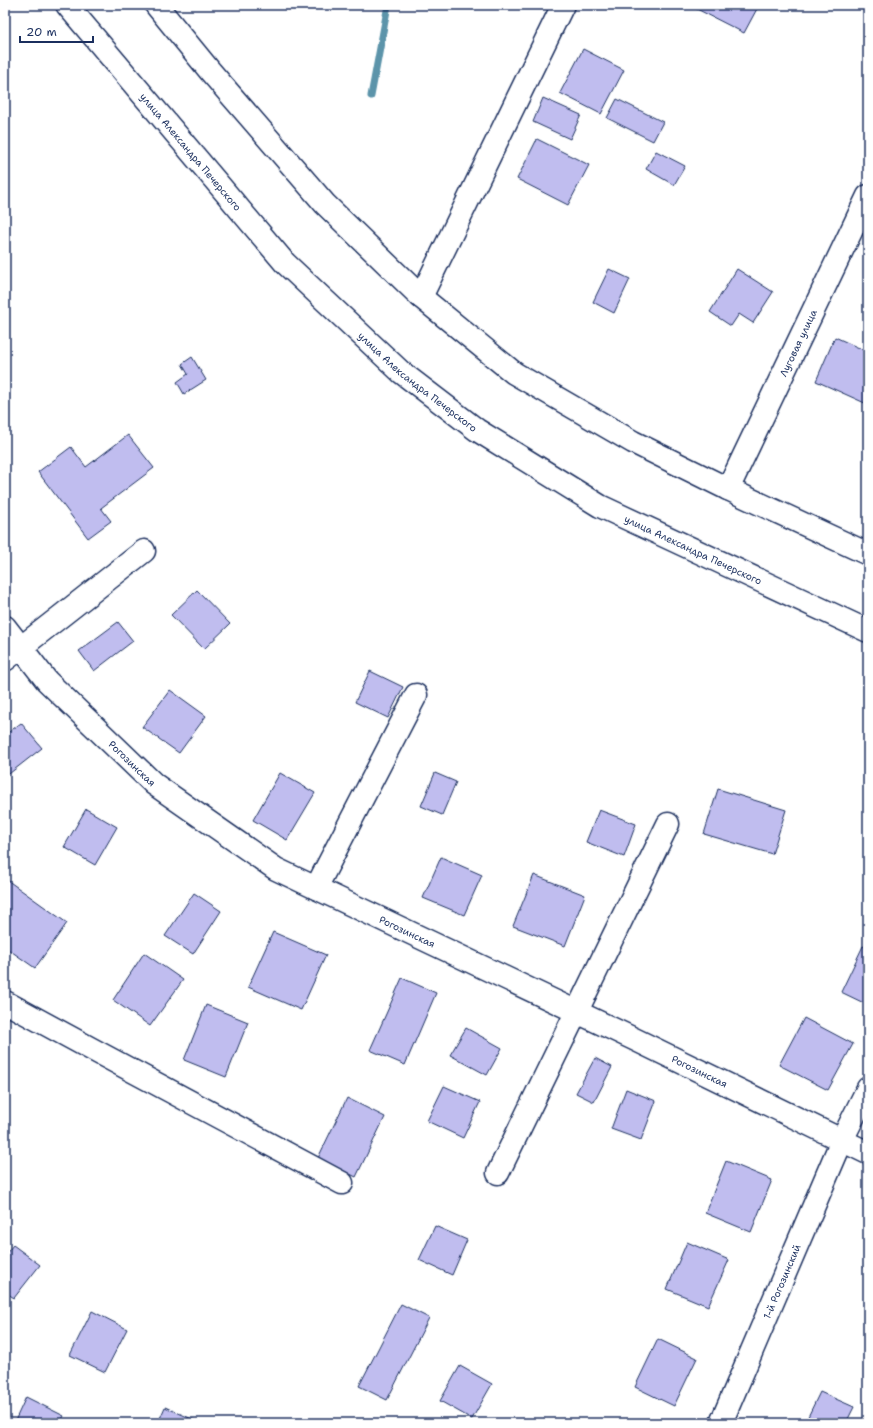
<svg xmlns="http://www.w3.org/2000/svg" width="873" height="1428" viewBox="0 0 873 1428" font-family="'Shantell Sans',sans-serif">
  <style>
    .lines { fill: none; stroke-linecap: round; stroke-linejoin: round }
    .stream { stroke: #5b94aa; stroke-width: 7 }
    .building { fill: #c0bdef; stroke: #1b2f5e }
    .minor-casing { stroke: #1b2f5e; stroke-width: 25 }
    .major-casing { stroke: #1b2f5e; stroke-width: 25 }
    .minor { stroke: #fff; stroke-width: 22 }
    .major { stroke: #fff; stroke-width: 22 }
    .labels { text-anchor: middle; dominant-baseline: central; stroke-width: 3.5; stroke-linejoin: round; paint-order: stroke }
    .street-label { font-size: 10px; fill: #1b2f5e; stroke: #fff }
  </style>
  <rect width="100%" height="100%" fill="#fff"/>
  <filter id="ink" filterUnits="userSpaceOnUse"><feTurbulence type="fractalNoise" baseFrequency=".025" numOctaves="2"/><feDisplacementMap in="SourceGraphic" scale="8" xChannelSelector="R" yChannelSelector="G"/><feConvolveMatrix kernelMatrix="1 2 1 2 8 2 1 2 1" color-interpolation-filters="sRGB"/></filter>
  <g filter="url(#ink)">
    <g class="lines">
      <!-- stream -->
      <polyline class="stream" points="371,96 388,5"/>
    </g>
    <!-- building -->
    <g class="building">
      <polygon points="689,5 759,5 744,33"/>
      <polygon points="583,49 624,70 601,114 560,93"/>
      <polygon points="543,98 581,115 570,139 533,122"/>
      <polygon points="617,99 663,122 653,141 607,118"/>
      <polygon points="537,139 589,165 568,205 517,179"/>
      <polygon points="656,151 685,166 674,185 646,169"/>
      <polygon points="609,269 630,279 614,313 593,302"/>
      <polygon points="737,269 773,292 753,323 739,314 731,326 710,312"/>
      <polygon points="835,337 868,352 867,404 816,381"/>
      <polygon points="192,357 206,380 184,394 177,382 188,374 182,364"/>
      <polygon points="128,435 154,468 101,508 111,521 88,538 38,472 71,447 86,467"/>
      <polygon points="197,590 230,624 204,649 171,615"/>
      <polygon points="118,622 133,641 94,671 79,651"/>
      <polygon points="370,671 403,687 388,718 355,702"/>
      <polygon points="170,690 206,716 179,753 142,727"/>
      <polygon points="21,723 42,748 5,777 5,735"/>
      <polygon points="280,773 315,793 287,840 253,820"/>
      <polygon points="435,773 456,782 442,815 421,806"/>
      <polygon points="718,789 786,810 772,854 704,834"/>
      <polygon points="86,809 117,827 95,865 64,847"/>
      <polygon points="599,810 636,824 624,857 586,842"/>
      <polygon points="441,857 482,875 464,915 423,898"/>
      <polygon points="534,875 585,895 565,946 513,926"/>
      <polygon points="7,880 67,923 35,968 5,947 5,882"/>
      <polygon points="194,893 221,911 193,954 165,936"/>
      <polygon points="273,932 326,955 301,1010 248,987"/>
      <polygon points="863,946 868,948 868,1005 841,992"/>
      <polygon points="144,953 183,980 150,1026 113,1000"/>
      <polygon points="402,978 436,993 405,1065 370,1050"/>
      <polygon points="206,1005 248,1022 226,1077 184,1060"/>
      <polygon points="804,1018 853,1044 828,1090 779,1065"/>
      <polygon points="466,1028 502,1048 487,1075 450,1055"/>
      <polygon points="595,1058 612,1067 594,1102 576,1093"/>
      <polygon points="444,1086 480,1102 463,1138 427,1121"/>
      <polygon points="626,1089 656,1101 641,1140 611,1129"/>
      <polygon points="347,1098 385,1117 356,1177 318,1158"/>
      <polygon points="726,1161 772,1180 751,1232 705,1213"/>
      <polygon points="435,1226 467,1240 452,1275 419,1260"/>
      <polygon points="687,1242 729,1260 708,1306 667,1289"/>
      <polygon points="13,1245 40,1265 14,1298 5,1292 5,1255"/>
      <polygon points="868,1259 868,1270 864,1268"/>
      <polygon points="401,1304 429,1318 387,1400 359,1386"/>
      <polygon points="92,1311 127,1329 105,1372 70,1355"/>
      <polygon points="658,1339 697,1358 674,1406 635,1387"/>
      <polygon points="460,1366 492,1384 472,1419 440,1401"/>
      <polygon points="820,1392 854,1407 846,1423 805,1423"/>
      <polygon points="26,1397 64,1416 60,1423 14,1423"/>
      <polygon points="165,1407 201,1423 158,1423"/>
    </g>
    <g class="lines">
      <!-- minor casing -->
      <g class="minor-casing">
        <g id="minor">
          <polyline points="156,5 210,71 325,204 421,297 514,373 633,442 728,489 868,554"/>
          <polyline points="421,297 563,5"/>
          <path id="s1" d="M728,489L868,196"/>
          <path id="s2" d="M5,627L47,681L154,784L276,869L634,1039L868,1153"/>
          <polyline points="5,660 144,551"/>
          <polyline points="316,888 416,695"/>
          <polyline points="5,1002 99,1053 342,1183"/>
          <polyline points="498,1173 668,824"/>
          <path id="s3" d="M721,1423L842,1140L868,1088"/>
        </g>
      </g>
      <!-- major casing -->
      <g class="major-casing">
        <g id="major">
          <path id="s4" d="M67,5L285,263L401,372L477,430L600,506L868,631"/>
        </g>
      </g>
      <!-- minor -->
      <use href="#minor" class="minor"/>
      <!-- major -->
      <use href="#major" class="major"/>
    </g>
  </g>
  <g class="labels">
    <!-- street labels -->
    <g class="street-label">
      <text stroke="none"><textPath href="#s4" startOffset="192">улица Александра Печерского</textPath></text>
      <text stroke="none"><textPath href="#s1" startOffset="162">Луговая улица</textPath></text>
      <text stroke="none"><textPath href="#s4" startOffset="516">улица Александра Печерского</textPath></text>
      <text stroke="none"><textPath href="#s4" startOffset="840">улица Александра Печерского</textPath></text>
      <text stroke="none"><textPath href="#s2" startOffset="187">Рогозинская</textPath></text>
      <text stroke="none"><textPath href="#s2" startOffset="511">Рогозинская</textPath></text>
      <text stroke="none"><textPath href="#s2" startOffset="835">Рогозинская</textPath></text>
      <text stroke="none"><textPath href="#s3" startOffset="154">1-й Рогозинский</textPath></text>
    </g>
  </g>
  <!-- margin -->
  <rect width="873" height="1428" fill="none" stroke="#fff" stroke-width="20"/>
  <rect x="10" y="10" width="853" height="1408" fill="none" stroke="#1b2f5e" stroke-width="1.5" filter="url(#ink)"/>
  <!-- scale -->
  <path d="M20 36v6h73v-6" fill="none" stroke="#1b2f5e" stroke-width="2"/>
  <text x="26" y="36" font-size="12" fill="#1b2f5e" stroke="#ffffff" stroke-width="3" paint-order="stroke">20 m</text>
</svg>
